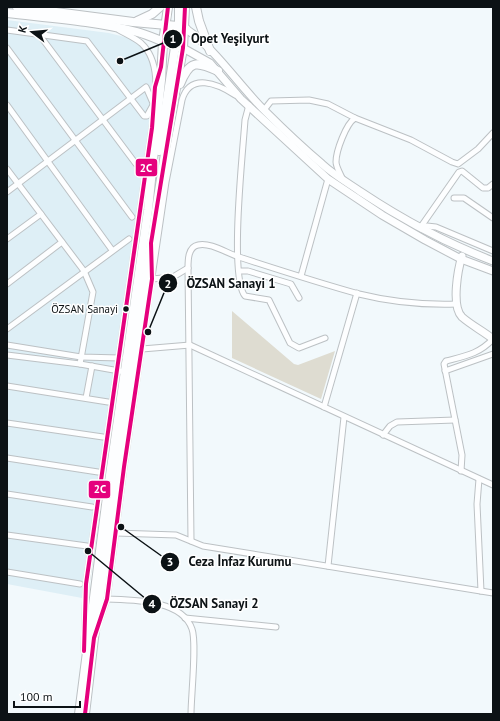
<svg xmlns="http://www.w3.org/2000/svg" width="500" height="721" viewBox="0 0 500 721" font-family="'PT Sans',sans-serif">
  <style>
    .built { fill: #deeff6 }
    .green { fill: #dedcd1 }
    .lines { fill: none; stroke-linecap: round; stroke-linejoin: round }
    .minor-casing { stroke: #bcc1c4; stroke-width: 7 }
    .major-casing { stroke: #bcc1c4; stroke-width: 9 }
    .highway-casing { stroke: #bcc1c4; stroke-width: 10 }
    .minor { stroke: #fdfeff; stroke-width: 5 }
    .major { stroke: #fdfeff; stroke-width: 7 }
    .highway { stroke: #fdfeff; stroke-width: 8 }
    .bus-1-casing { stroke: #fff; stroke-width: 7 }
    .bus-1 { stroke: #e5007d; stroke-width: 4 }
    .bus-dot { fill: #0c1215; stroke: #fff; stroke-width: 1.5 }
    .labels { text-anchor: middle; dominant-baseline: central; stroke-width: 3; stroke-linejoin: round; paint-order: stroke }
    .bus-label { font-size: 11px; fill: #0c1215; stroke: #fff; text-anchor: end }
    .leader { fill: none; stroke: #0c1215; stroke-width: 1.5 }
    .callout-dot { fill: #0c1215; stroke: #fff; stroke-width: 1.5 }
    .mark-label { font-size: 12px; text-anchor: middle; font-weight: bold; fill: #fff }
    .callout-label { font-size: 13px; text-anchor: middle; font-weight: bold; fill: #0c1215; stroke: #fff; stroke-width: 3; stroke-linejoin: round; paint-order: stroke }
    .line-badge { stroke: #fff; stroke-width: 1.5 }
    .badge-label { font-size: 11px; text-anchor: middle; font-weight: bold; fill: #fff }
  </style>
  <rect width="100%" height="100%" fill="#f2f9fc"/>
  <!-- built -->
  <polygon class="built" points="7,20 109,33 133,39 140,45 148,55 153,68 152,113 82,598 7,584"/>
  <!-- green -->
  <polygon class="green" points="232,311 294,364 298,365 335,351 321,399 232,358"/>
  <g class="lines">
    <!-- minor casing -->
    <g class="minor-casing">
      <g id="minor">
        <polyline points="7,30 87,41 144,116 147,116 153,105"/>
        <polyline points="38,33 136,164"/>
        <polyline points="7,48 132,217"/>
        <polyline points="7,105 112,250"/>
        <path d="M249,105L245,120C243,151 229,277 245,296L269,300L290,343L299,348L325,338"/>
        <polyline points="264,110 271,101 309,100 328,104 355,118"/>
        <polyline points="7,169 84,271 93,292 80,364"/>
        <path d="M343,180C341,175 336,167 336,162C336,151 346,124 355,118L411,140L452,162L458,164L478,149L493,133"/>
        <polyline points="7,192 146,87 153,103"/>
        <polyline points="454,198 464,198 493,218"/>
        <polyline points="420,228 459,172 462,171 483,188 488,188 493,184"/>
        <polyline points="421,229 427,226 436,227 493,251"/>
        <polyline points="7,239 41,214"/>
        <polyline points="240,271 248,271 291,284 299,298"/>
        <polyline points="301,276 328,179"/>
        <polyline points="152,279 173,277 188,268"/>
        <polyline points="7,284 62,242"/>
        <polyline points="7,329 129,239"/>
        <polyline points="7,345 81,357 120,358"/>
        <polyline points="142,349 190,345 493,485"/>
        <polyline points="7,355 80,364 125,372"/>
        <polyline points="445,371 493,354"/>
        <polyline points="7,386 108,402"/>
        <polyline points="86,398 92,366"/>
        <polyline points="324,407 357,293"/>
        <polyline points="7,423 103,437"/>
        <polyline points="383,435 390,426 397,422 455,420"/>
        <polyline points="7,458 98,472"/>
        <path d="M461,471L462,455L444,364L446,361C465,356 479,354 493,339"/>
        <polyline points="479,479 477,504 481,591"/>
        <polyline points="7,494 92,507"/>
        <polyline points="116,533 176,535 203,546 493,593"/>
        <polyline points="7,535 87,546"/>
        <path d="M191,541L188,268C188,260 188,247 198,245C211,242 228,254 239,257C279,270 319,283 359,294C391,302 422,305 456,304"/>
        <polyline points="328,566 344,417"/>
        <polyline points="7,572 80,584"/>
        <path d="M107,599C132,600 182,599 192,629C197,643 191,696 191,714"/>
        <polyline points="185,618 276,627"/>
        <path d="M99,622L107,599L124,467L166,182L182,100C190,72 218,84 235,95"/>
        <path d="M84,651L86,584L152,128C155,101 163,63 141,43C135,38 126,34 119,30"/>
      </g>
    </g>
    <!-- major casing -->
    <g class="major-casing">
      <g id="major">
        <path d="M186,29C215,48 240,87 266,112C284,130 302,147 322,164C334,175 348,183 361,192C403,220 446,243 493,261"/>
        <polyline points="183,48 210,63 241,99 328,179 382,215 425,240 461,259 493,271"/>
        <path d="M462,256C458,269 451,306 462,317C471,325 483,331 493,339"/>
      </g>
    </g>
    <!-- highway casing -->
    <g class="highway-casing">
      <g id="highway">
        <polyline points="17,7 133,22 178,26 186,29"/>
        <polyline points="196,7 199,21 210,51"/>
        <path d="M7,13C50,18 95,21 137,32C153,36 167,45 183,48"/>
        <polyline points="137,21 152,14 160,7"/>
        <polyline points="179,30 179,7"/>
        <path d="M180,84C190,60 196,61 218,71"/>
        <polyline points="159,151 176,41 172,32 166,25"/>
        <polyline points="79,714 108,489 148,210 161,80 163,42 168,7"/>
        <polyline points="85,714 94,638 145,280 169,128 183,48 185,7"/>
      </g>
    </g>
    <!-- minor -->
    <use href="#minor" class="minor"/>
    <!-- major -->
    <use href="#major" class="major"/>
    <!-- highway -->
    <use href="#highway" class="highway"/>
    <!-- bus-1 casing -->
    <g class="bus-1-casing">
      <g id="bus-1">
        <polyline points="84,651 86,584 152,128 155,87 161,67 168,7"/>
        <polyline points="85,714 94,638 107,599 124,467 152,279 151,243 183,48 185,7"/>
      </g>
    </g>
    <!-- bus-1 -->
    <use href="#bus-1" class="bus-1"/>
  </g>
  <!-- markers -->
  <circle class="bus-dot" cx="126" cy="309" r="3.5"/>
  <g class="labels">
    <!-- bus labels -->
    <g class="bus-label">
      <text x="118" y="309">ÖZSAN Sanayi</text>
    </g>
  </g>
  <!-- callouts -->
  <path class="leader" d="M120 61L173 39M148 332L168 283M121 527L170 562M88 551L152 604"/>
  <g class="callout-dot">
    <circle cx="120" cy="61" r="4"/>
    <circle cx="148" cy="332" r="4"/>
    <circle cx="121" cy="527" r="4"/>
    <circle cx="88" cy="551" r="4"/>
    <circle cx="173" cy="39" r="10"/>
    <circle cx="168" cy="283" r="10"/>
    <circle cx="170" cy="562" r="10"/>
    <circle cx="152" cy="604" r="10"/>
  </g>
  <g class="mark-label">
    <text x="173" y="43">1</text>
    <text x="168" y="288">2</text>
    <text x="170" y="566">3</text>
    <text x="152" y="608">4</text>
  </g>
  <g class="callout-label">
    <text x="230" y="43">Opet Yeşilyurt</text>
    <text x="231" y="288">ÖZSAN Sanayi 1</text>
    <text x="240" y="566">Ceza İnfaz Kurumu</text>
    <text x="214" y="608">ÖZSAN Sanayi 2</text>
  </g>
  <g class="line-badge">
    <rect x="135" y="158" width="23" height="19" rx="4" fill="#e5007d"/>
    <rect x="88" y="480" width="23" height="19" rx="4" fill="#e5007d"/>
  </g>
  <g class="badge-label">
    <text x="146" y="172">2C</text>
    <text x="100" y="493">2C</text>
  </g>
  <!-- border -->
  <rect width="500" height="721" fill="none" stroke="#0c1215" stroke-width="16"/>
  <!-- north arrow -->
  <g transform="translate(32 32) rotate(286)" stroke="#ffffff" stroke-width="3" paint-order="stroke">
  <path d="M0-3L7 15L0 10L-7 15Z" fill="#0c1215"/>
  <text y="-6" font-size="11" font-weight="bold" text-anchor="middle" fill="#0c1215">K</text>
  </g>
  <!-- scale -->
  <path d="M14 701v6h66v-6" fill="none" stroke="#0c1215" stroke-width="2"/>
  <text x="20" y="701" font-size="12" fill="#0c1215" stroke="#ffffff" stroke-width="3" paint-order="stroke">100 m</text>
</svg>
